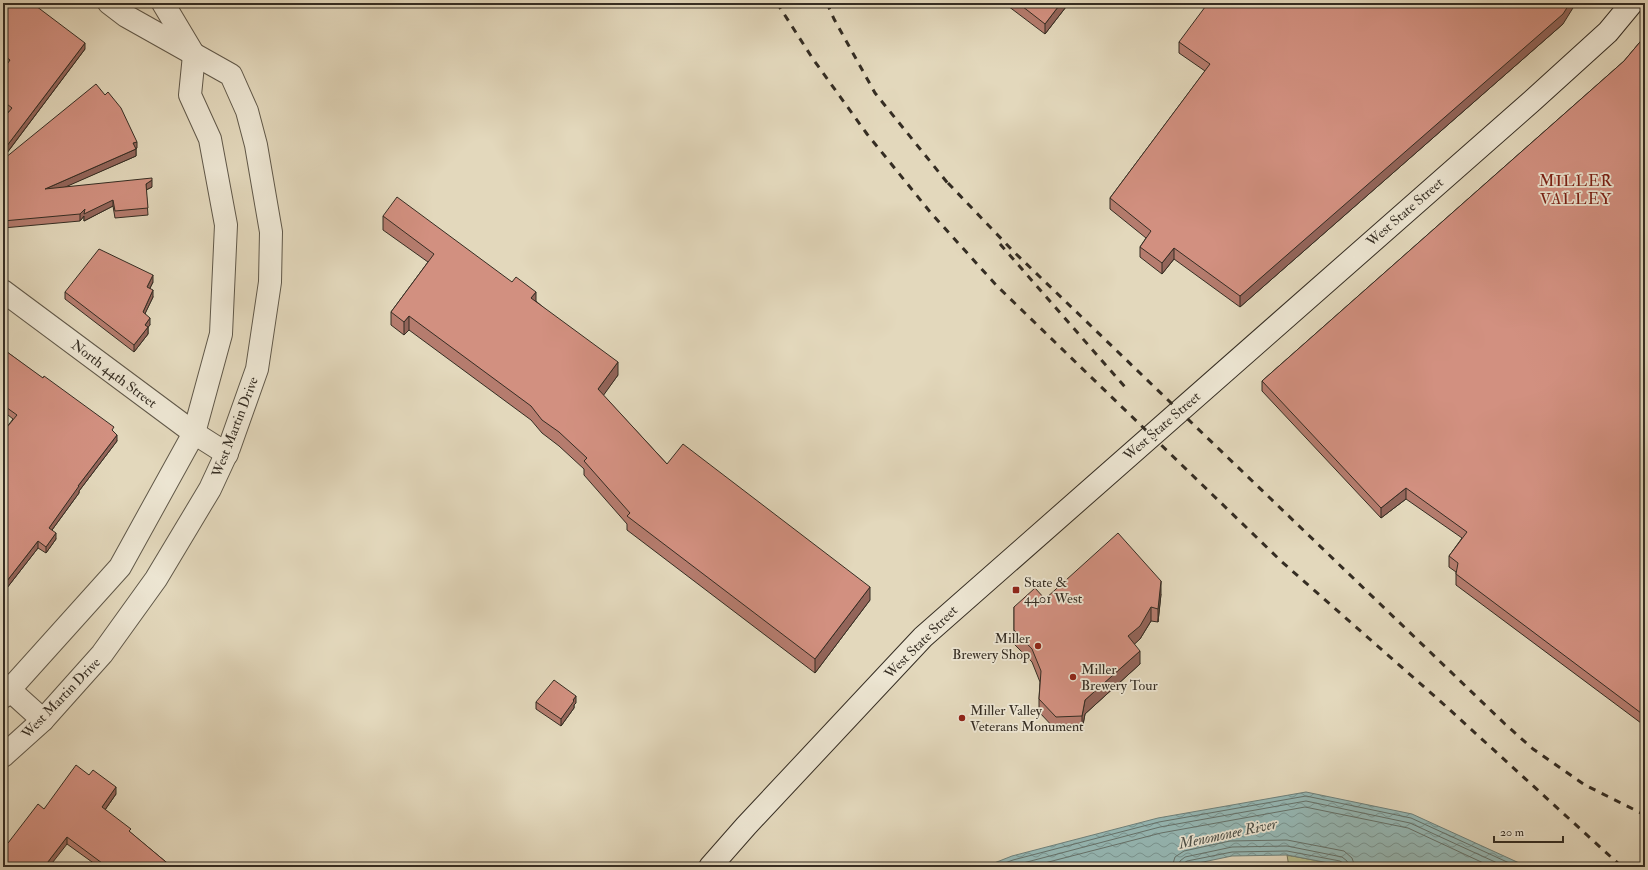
<svg xmlns="http://www.w3.org/2000/svg" width="1648" height="870" viewBox="0 0 1648 870" font-family="'IM FELL Double Pica',serif">
  <style>
    .grass { fill: url(#grass-tufts); stroke: #767558 }
    .water { fill: url(#water-waves); stroke: #6f817b }
    .lines { fill: none; stroke-linecap: round; stroke-linejoin: round }
    .shore { stroke: #66736c; stroke-width: 1 }
    .street-casing { stroke: #605849; stroke-width: 24 }
    .secondary-casing { stroke: #352d23; stroke-width: 24 }
    .street { stroke: #ede6d3; stroke-width: 22 }
    .secondary { stroke: #ede6d3; stroke-width: 22 }
    .rail { stroke: #352d23; stroke-width: 3; stroke-dasharray: 7 7; stroke-linecap: butt }
    .wall { fill: #b57c6e; stroke: #352d23 }
    .shaded-wall { fill: #93655a; stroke: #352d23 }
    .building { fill: #d29080; stroke: #352d23 }
    .poi-dot { fill: #8f2418; stroke: #ede6d3; stroke-width: 1.5 }
    .labels { text-anchor: middle; dominant-baseline: central; stroke-width: 3.5; stroke-linejoin: round; paint-order: stroke }
    .street-label { font-size: 14px; fill: #352d23; stroke: #ede6d3 }
    .poi-label { font-size: 14px; fill: #352d23; stroke: #ede6d3; text-anchor: start }
    .water-label { font-size: 15px; font-style: italic; fill: #4d5048; stroke: #ede6d3 }
    .quarter-label { font-size: 16px; letter-spacing: 1px; fill: #7a1f14; stroke: #ede6d3 }
  </style>
  <defs>
    <pattern id="grass-tufts" width="24" height="20" patternUnits="userSpaceOnUse"><rect width="24" height="20" fill="#b8bd8d"/><path d="M3 7l-1-3M5 7V3M7 7l1-3M15 17l-1-3M17 17v-4M19 17l1-3" fill="none" stroke="#969a73"/></pattern>
    <pattern id="water-waves" width="16" height="10" patternUnits="userSpaceOnUse"><rect width="16" height="10" fill="#96b9b6"/><path d="M0 5q4-4 8 0t8 0" fill="none" stroke="#7b9794"/></pattern>
  </defs>
  <rect width="100%" height="100%" fill="#e3d8bc"/>
  <filter id="stains"><feTurbulence type="fractalNoise" baseFrequency=".005" numOctaves="4"/><feColorMatrix values="0 0 0 0 .2 0 0 0 0 .09 0 0 0 0 .02 0 0 0 .5 -.17"/></filter>
  <radialGradient id="worn" r=".72"><stop offset=".6" stop-color="#630" stop-opacity="0"/><stop offset="1" stop-color="#630" stop-opacity=".3"/></radialGradient>
  <!-- grass -->
  <polygon class="grass" points="1287,855 1350,867 1289,867"/>
  <!-- water -->
  <polygon class="water" points="1306,792 1412,814 1528,867 1350,867 1287,855 1232,856 1179,867 984,867 1012,856 1158,818"/>
  <g class="lines">
    <!-- shore -->
    <g class="shore">
      <polyline points="994,867 1013,860 1159,822 1306,796 1411,818 1518,867"/>
      <polyline points="1008,867 1160,827 1306,801 1410,823 1506,867"/>
      <polyline points="1029,867 1161,833 1305,807 1408,828 1492,867"/>
      <polyline points="1172,867 1175,857 1184,851 1230,841 1287,840 1344,851 1352,858 1355,867"/>
      <polyline points="1178,867 1180,861 1185,857 1232,847 1287,846 1342,857 1347,861 1349,867"/>
      <polyline points="1183,867 1184,863 1187,861 1232,852 1287,851 1340,861 1343,863 1344,867"/>
    </g>
    <!-- street casing -->
    <g class="street-casing">
      <g id="street">
        <polyline points="3,291 194,433 227,454"/>
        <polyline points="3,684 43,720"/>
        <polyline points="3,697 120,567 194,433 221,334 226,225 210,139 190,95 194,55 163,3"/>
        <polyline points="3,756 43,720 102,654 156,579 210,489 229,448 257,369 270,282 271,232 256,145 247,111 231,75 126,16 109,3"/>
      </g>
    </g>
    <!-- secondary casing -->
    <g class="secondary-casing">
      <polyline id="secondary" points="710,867 746,826 923,637 1532,101 1608,32 1632,3"/>
    </g>
    <!-- street -->
    <use href="#street" class="street"/>
    <!-- secondary -->
    <use href="#secondary" class="secondary"/>
    <!-- rail -->
    <g class="rail">
      <polyline points="777,3 813,59 867,134 931,213 997,286 1282,562 1439,700 1622,867"/>
      <polyline points="827,3 834,19 875,93 950,186"/>
      <polyline points="948,183 1013,251 1505,724 1533,749 1585,785 1645,815"/>
      <polyline points="1000,244 1125,387"/>
    </g>
  </g>
  <!-- wall -->
  <g class="wall">
    <polygon points="3,3 85,49 4,157 5,158 137,148 136,149 136,156 64,187 152,187 146,190 148,215 115,218 113,206 84,221 84,216 80,221 3,228 3,119 9,112 3,108 3,70 7,65 3,62"/>
    <polygon points="1004,3 1069,3 1045,34"/>
    <polygon points="1563,24 1240,307 1174,259 1162,274 1140,257 1140,247 1146,238 1110,209 1110,198 1205,71 1179,53 1179,42"/>
    <polygon points="1645,36 1645,726 1456,585 1456,572 1449,567 1449,556 1462,538 1406,499 1381,518 1262,391 1262,381 1624,61"/>
    <polygon points="383,216 536,301 618,375 603,395 667,464 870,600 815,673 627,530 627,524 584,475 584,469 559,446 542,433 531,420 409,330 404,335 391,325 391,312 428,262 383,230"/>
    <polygon points="153,282 150,288 153,297 145,313 150,325 148,327 148,334 134,352 65,299 65,292"/>
    <polygon points="3,349 114,432 117,441 79,491 79,493 52,530 56,539 46,553 38,548 3,593 3,432 13,419 3,411"/>
    <polygon points="1161,594 1158,622 1151,621 1140,639 1134,644 1140,664 1085,714 1082,730 1056,730 1039,712 1039,699 1040,682 1032,662 1014,644 1014,607 1045,599"/>
    <polygon points="536,702 576,703 574,705 574,708 561,726 536,709"/>
    <polygon points="89,775 116,794 105,810 131,833 172,867 99,867 67,844 8,843 44,809"/>
  </g>
  <!-- shaded-wall -->
  <g class="shaded-wall">
    <polygon points="1061,3 1069,3 1045,34 1045,24"/>
    <polygon points="1570,3 1576,3 1563,24 1240,307 1240,296"/>
    <polygon points="85,43 85,49 3,158 3,151"/>
    <polygon points="137,142 137,148 133,150 133,143"/>
    <polygon points="136,149 136,156 45,196 45,189"/>
    <polygon points="152,180 152,187 146,190 146,184"/>
    <polygon points="113,200 113,206 84,221 84,216 80,221 80,214 85,209"/>
    <polygon points="1174,248 1174,259 1162,274 1162,263"/>
    <polygon points="153,275 153,282 147,294 147,287"/>
    <polygon points="153,290 153,297 143,318 143,312"/>
    <polygon points="536,292 536,305 531,298"/>
    <polygon points="409,316 409,330 404,335 404,322"/>
    <polygon points="150,318 150,325 145,331 145,325"/>
    <polygon points="148,327 148,334 134,352 134,345"/>
    <polygon points="618,362 618,375 598,403 598,389"/>
    <polygon points="117,435 117,441 79,491 79,493 49,534 49,528 78,486"/>
    <polygon points="1406,488 1406,499 1381,518 1381,508"/>
    <polygon points="56,533 56,539 46,553 46,547"/>
    <polygon points="38,541 38,548 3,593 3,586"/>
    <polygon points="1161,581 1161,594 1158,622 1158,609"/>
    <polygon points="870,587 870,600 815,673 815,659"/>
    <polygon points="1151,607 1151,621 1140,639 1128,650 1128,636"/>
    <polygon points="1140,651 1140,664 1085,714 1082,730 1082,716 1085,700"/>
    <polygon points="576,696 576,703 574,705 574,708 561,726 561,719"/>
    <polygon points="116,787 116,794 102,814 102,807"/>
    <polygon points="67,837 67,844 49,867 44,867"/>
  </g>
  <!-- building -->
  <g class="building">
    <polygon points="3,3 32,3 85,43 3,151 3,119 12,108 3,101 3,70 10,60 3,55"/>
    <polygon points="1018,3 1061,3 1045,24"/>
    <polygon points="1208,3 1570,3 1563,14 1240,296 1174,248 1162,263 1140,247 1151,231 1110,198 1210,64 1179,42"/>
    <polygon points="1645,36 1645,716 1456,574 1458,563 1449,556 1467,532 1406,488 1381,508 1262,381 1624,61"/>
    <polygon points="96,84 105,95 108,92 121,108 137,142 133,143 136,149 45,189 152,178 152,180 146,184 148,208 115,211 113,200 84,214 85,209 80,214 3,221 3,156 5,158"/>
    <polygon points="397,197 512,282 516,277 536,292 531,298 618,362 598,389 667,464 683,444 870,587 815,659 627,516 630,513 584,461 587,458 559,432 542,420 531,406 409,316 404,322 391,312 434,254 383,216"/>
    <polygon points="99,249 153,275 147,287 153,290 143,312 150,318 145,325 148,327 134,345 65,292"/>
    <polygon points="3,349 43,378 44,376 114,427 112,430 117,435 78,486 79,486 49,528 56,533 46,547 38,541 3,586 3,432 17,415 3,405"/>
    <polygon points="1118,533 1161,581 1158,609 1151,607 1140,626 1128,636 1140,651 1085,700 1082,716 1056,717 1039,699 1041,671 1032,649 1014,630 1014,607 1035,588 1045,599"/>
    <polygon points="554,680 576,696 573,700 574,701 561,719 536,702"/>
    <polygon points="76,765 89,775 93,770 116,787 102,807 131,829 129,831 172,867 106,867 106,866 67,837 44,867 3,867 3,839 8,843 38,804 44,809"/>
  </g>
  <!-- markers -->
  <g class="poi-dot">
    <rect x="1012" y="586" width="8" height="8" rx="2"/>
    <circle cx="1038" cy="646" r="4"/>
    <circle cx="1073" cy="677" r="4"/>
    <circle cx="962" cy="718" r="4"/>
  </g>
  <g class="labels">
    <!-- street labels -->
    <g class="street-label">
      <text transform="translate(1405 212) rotate(-41)">West State Street</text>
      <text transform="translate(114 374) rotate(37)">North 44th Street</text>
      <text transform="translate(1162 426) rotate(-41)">West State Street</text>
      <text transform="translate(235 427) rotate(-69)">West Martin Drive</text>
      <text transform="translate(921 642) rotate(-45)">West State Street</text>
      <text transform="translate(61 698) rotate(-46)">West Martin Drive</text>
    </g>
    <!-- poi labels -->
    <g class="poi-label">
      <text x="1024" y="582">State &amp;<tspan x="1024" dy="16">4401 West</tspan></text>
      <text x="1030" y="638" text-anchor="end">Miller<tspan x="1030" dy="16">Brewery Shop</tspan></text>
      <text x="1081" y="669">Miller<tspan x="1081" dy="16">Brewery Tour</tspan></text>
      <text x="970" y="710">Miller Valley<tspan x="970" dy="16">Veterans Monument</tspan></text>
    </g>
    <!-- water labels -->
    <g class="water-label">
      <text transform="translate(1228 834) rotate(-12)">Menomonee River</text>
    </g>
    <!-- quarter labels -->
    <g class="quarter-label">
      <text x="1576" y="181">MILLER<tspan x="1576" dy="18">VALLEY</tspan></text>
    </g>
  </g>
  <!-- margin -->
  <rect width="1648" height="870" fill="none" stroke="#e3d8bc" stroke-width="16"/>
  <rect x="4" y="4" width="1640" height="862" fill="none" stroke="#352d23" stroke-width="2"/>
  <rect x="8" y="8" width="1632" height="854" fill="none" stroke="#352d23"/>
  <!-- scale -->
  <path d="M1494 836v6h69v-6" fill="none" stroke="#352d23" stroke-width="2"/>
  <text x="1500" y="836" font-size="12" fill="#352d23" stroke="#ede6d3" stroke-width="3" paint-order="stroke">20 m</text>
  <rect width="100%" height="100%" filter="url(#stains)"/>
  <rect width="100%" height="100%" fill="url(#worn)"/>
</svg>
